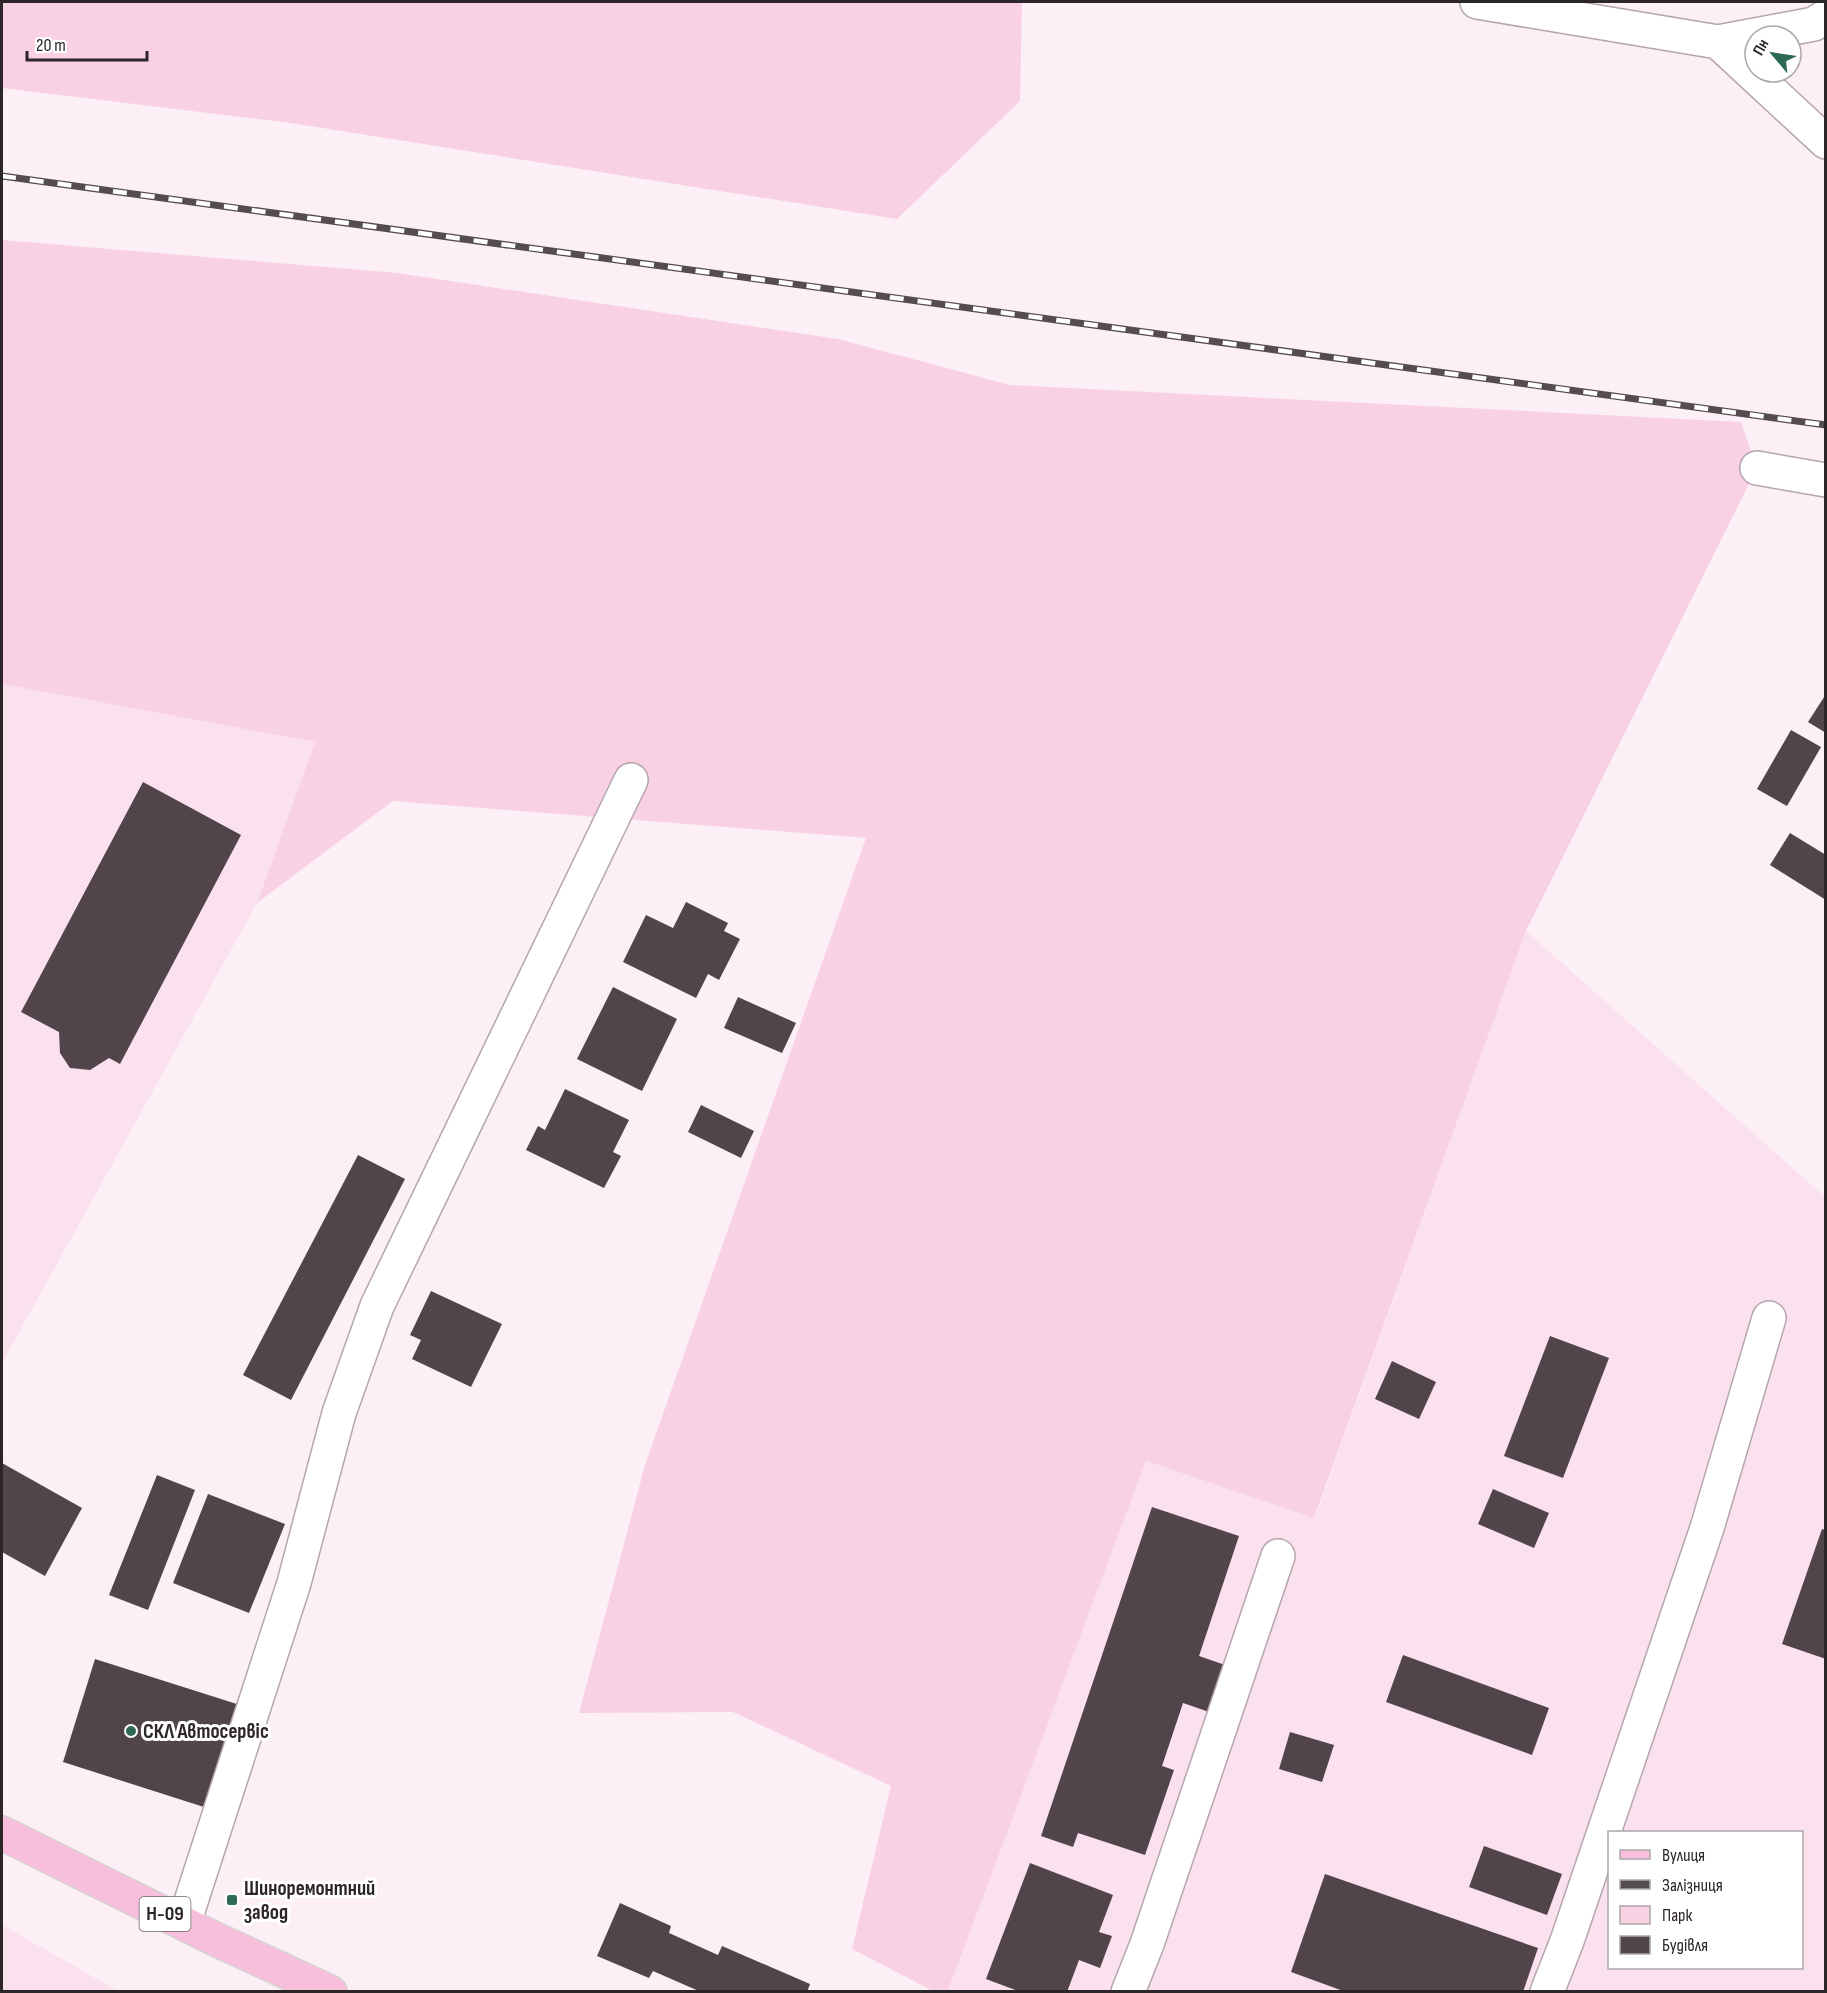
<svg xmlns="http://www.w3.org/2000/svg" width="1827" height="1993" viewBox="0 0 1827 1993" font-family="'Sofia Sans Condensed',sans-serif">
  <style>
    .built { fill: #fbe1ed; fill-rule: evenodd }
    .green { fill: #f9d1e4 }
    .building { fill: #52444b }
    .lines { fill: none; stroke-linecap: round; stroke-linejoin: round }
    .minor-casing { stroke: #b5a5ad; stroke-width: 36 }
    .major-casing { stroke: #d5d4d4; stroke-width: 36 }
    .minor { stroke: #fff; stroke-width: 33 }
    .major { stroke: #f8bfdd; stroke-width: 33 }
    .rail-casing { stroke: #544c50; stroke-width: 7 }
    .rail { stroke: #fff; stroke-width: 4.5; stroke-dasharray: 14; stroke-linecap: butt }
    .poi-dot { fill: #2d6954; stroke: #fff; stroke-width: 2 }
    .labels { text-anchor: middle; dominant-baseline: central; stroke-width: 6; stroke-linejoin: round; paint-order: stroke }
    .shield { fill: #fff; stroke: #6b6769; stroke-width: 1.5 }
    .shield-label { font-size: 20px; font-weight: bold; fill: #2c2629 }
    .poi-label { font-size: 21px; font-weight: bold; fill: #2c2629; stroke: #fff; text-anchor: start }
  </style>
  <rect width="100%" height="100%" fill="#fdeff6"/>
  <!-- built -->
  <g class="built">
    <polygon points="2,684 315,742 257,903 2,1363"/>
    <path d="M1526,931L1825,1197V1991L948,1992L1146,1461L1315,1518ZM1610,1832H1802V1968H1610Z"/>
    <polygon points="2,1925 118,1991 2,1991"/>
  </g>
  <!-- green -->
  <g class="green">
    <polygon points="2,2 1022,2 1020,101 897,219 291,123 2,88"/>
    <polygon points="2,240 397,273 838,339 1010,385 1741,422 1757,468 1526,931 1314,1518 1146,1461 948,1991 933,1991 852,1949 891,1786 733,1712 579,1713 645,1465 866,838 393,801 257,903 315,742 2,684"/>
  </g>
  <!-- building -->
  <g class="building">
    <polygon points="1826,694 1826,733 1808,722"/>
    <polygon points="1791,730 1821,747 1787,806 1757,789"/>
    <polygon points="143,782 241,835 120,1064 109,1058 90,1070 70,1068 60,1053 59,1032 21,1012"/>
    <polygon points="1790,833 1826,855 1826,900 1770,865"/>
    <polygon points="686,902 728,923 724,931 740,939 719,980 708,974 696,998 623,962 646,915 673,928"/>
    <polygon points="613,987 677,1019 642,1091 577,1059"/>
    <polygon points="738,997 796,1023 782,1053 724,1028"/>
    <polygon points="565,1089 629,1120 613,1152 621,1156 604,1188 526,1150 538,1126 545,1130"/>
    <polygon points="701,1105 754,1131 741,1158 688,1132"/>
    <polygon points="358,1155 405,1179 291,1400 243,1375"/>
    <polygon points="431,1291 502,1324 471,1387 412,1359 421,1340 410,1335"/>
    <polygon points="1550,1336 1609,1358 1563,1478 1504,1456"/>
    <polygon points="1392,1361 1436,1382 1419,1419 1375,1399"/>
    <polygon points="2,1463 82,1508 45,1576 2,1552"/>
    <polygon points="157,1475 195,1490 148,1610 109,1595"/>
    <polygon points="1493,1489 1549,1513 1534,1548 1478,1524"/>
    <polygon points="208,1494 285,1524 249,1613 173,1583"/>
    <polygon points="1152,1507 1239,1536 1199,1656 1231,1667 1215,1714 1183,1703 1162,1766 1174,1770 1145,1855 1078,1833 1073,1847 1041,1836"/>
    <polygon points="1822,1529 1826,1530 1826,1659 1782,1644"/>
    <polygon points="1403,1655 1549,1708 1532,1755 1386,1702"/>
    <polygon points="95,1659 240,1705 207,1808 63,1762"/>
    <polygon points="1290,1732 1334,1745 1322,1782 1279,1769"/>
    <polygon points="1484,1846 1562,1874 1547,1915 1469,1887"/>
    <polygon points="1030,1863 1113,1895 1099,1932 1112,1936 1100,1968 1079,1960 1067,1992 1021,1992 986,1979"/>
    <polygon points="1325,1874 1538,1948 1523,1992 1346,1992 1291,1972"/>
    <polygon points="620,1903 671,1926 669,1933 718,1955 722,1946 810,1984 807,1992 701,1992 653,1971 649,1978 597,1956"/>
  </g>
  <g class="lines">
    <!-- minor casing -->
    <g class="minor-casing">
      <g id="minor">
        <polyline points="1477,2 1718,42 1826,142"/>
        <polyline points="1718,42 1814,24 1826,16"/>
        <polyline points="1757,468 1826,480"/>
        <polyline points="184,1923 294,1583 339,1413 377,1306 631,780"/>
        <polyline points="1128,1992 1147,1944 1278,1556"/>
        <polyline points="1547,1992 1567,1941 1707,1528 1769,1318"/>
      </g>
    </g>
    <!-- major casing -->
    <g class="major-casing">
      <polyline id="major" points="2,1833 213,1938 330,1992"/>
    </g>
    <!-- minor -->
    <use href="#minor" class="minor"/>
    <!-- major -->
    <use href="#major" class="major"/>
    <!-- rail casing -->
    <g class="rail-casing">
      <polyline id="rail" points="2,176 1826,425"/>
    </g>
    <!-- rail -->
    <use href="#rail" class="rail"/>
  </g>
  <!-- markers -->
  <g class="poi-dot">
    <circle cx="131" cy="1731" r="6"/>
    <rect x="226" y="1894" width="12" height="12" rx="3"/>
  </g>
  <g class="labels">
    <!-- shield labels -->
    <rect class="shield" x="139.5" y="1897" width="51" height="34" rx="4.5"/>
    <g class="shield-label">
      <text x="165" y="1914">Н-09</text>
    </g>
    <!-- poi labels -->
    <g class="poi-label">
      <text x="143" y="1731">СКЛ Автосервіс</text>
      <text x="244" y="1888">Шиноремонтний<tspan x="244" dy="24">завод</tspan></text>
    </g>
  </g>
  <!-- border -->
  <rect width="1827" height="1993" fill="none" stroke="#2c2629" stroke-width="6"/>
  <!-- legend -->
  <rect x="1608" y="1831" width="195" height="138" fill="#ffffff" stroke="#aba8a9" stroke-width="1.5"/>
  <rect x="1620" y="1850" width="30" height="9" fill="#f8bfdd" stroke="#aba8a9" stroke-width="1.5"/>
  <text x="1662" y="1861" font-size="18" fill="#2c2629">Вулиця</text>
  <rect x="1620" y="1880" width="30" height="9" fill="#544c50" stroke="#aba8a9" stroke-width="1.5"/>
  <text x="1662" y="1891" font-size="18" fill="#2c2629">Залізниця</text>
  <rect x="1620" y="1906" width="30" height="18" fill="#f9d1e4" stroke="#aba8a9" stroke-width="1.5"/>
  <text x="1662" y="1921" font-size="18" fill="#2c2629">Парк</text>
  <rect x="1620" y="1936" width="30" height="18" fill="#52444b" stroke="#aba8a9" stroke-width="1.5"/>
  <text x="1662" y="1951" font-size="18" fill="#2c2629">Будівля</text>
  <!-- north arrow -->
  <g transform="translate(1773 54) rotate(299)"><circle r="28" fill="#ffffff" stroke="#aba8a9" stroke-width="1.5"/>
  <path d="M0-4.5L10 22L0 15L-10 22Z" fill="#2d6954"/>
  <text y="-9" font-size="16" font-weight="bold" text-anchor="middle" fill="#2c2629">Пн</text>
  </g>
  <!-- scale -->
  <path d="M27 51v9h120v-9" fill="none" stroke="#2c2629" stroke-width="3"/>
  <text x="36" y="51" font-size="18" fill="#2c2629" stroke="#ffffff" stroke-width="4.5" paint-order="stroke">20 m</text>
</svg>
